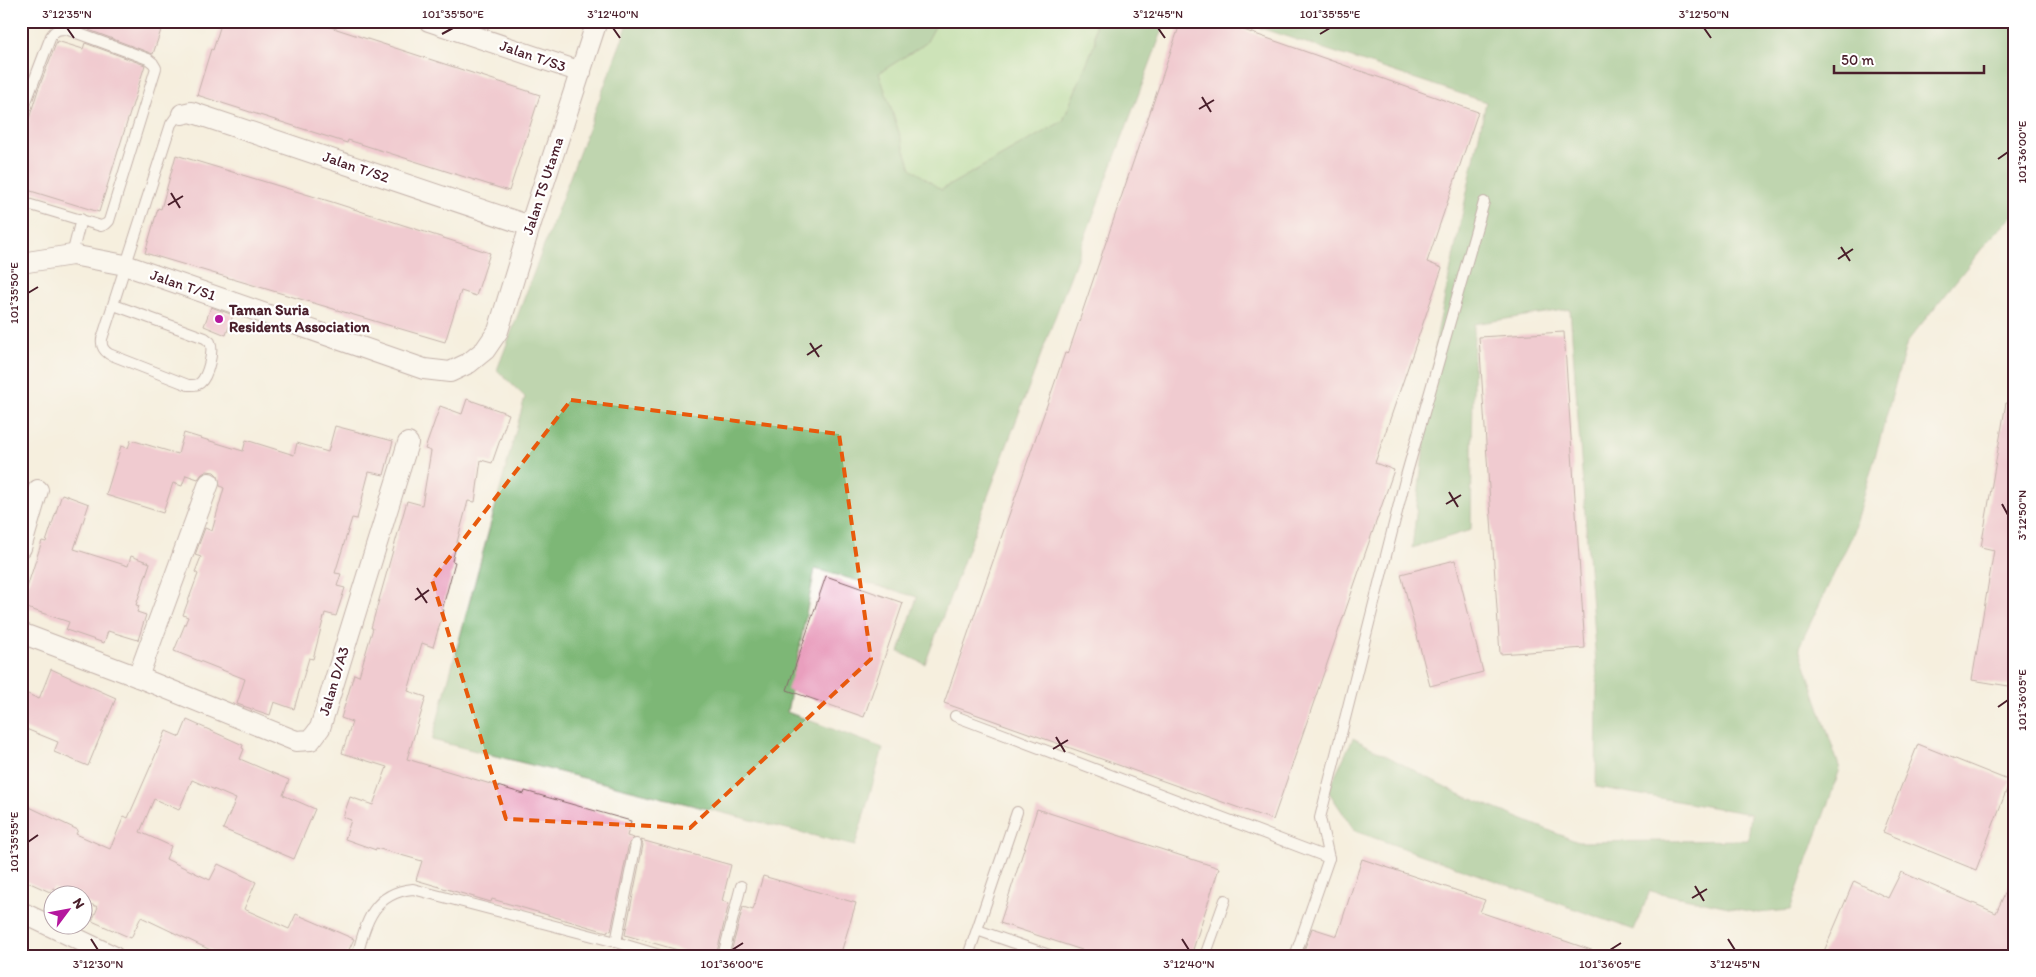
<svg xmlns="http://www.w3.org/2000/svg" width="2036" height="977" viewBox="0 0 2036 977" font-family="Itim,sans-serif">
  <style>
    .green { fill: #9cd68a; stroke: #737a5a }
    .forest { fill: #7db776; stroke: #646b50 }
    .building { fill: #e99fbe }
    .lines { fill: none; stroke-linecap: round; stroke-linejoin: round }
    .lane-casing { stroke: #86686a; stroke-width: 12 }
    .street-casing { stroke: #86686a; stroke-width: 22 }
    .lane { stroke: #fff; stroke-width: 10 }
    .street { stroke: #fff; stroke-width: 20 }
    .marked { fill: none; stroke: #e8590c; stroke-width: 4; stroke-dasharray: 10 6; stroke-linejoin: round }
    .ticks { fill: none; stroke: #4a1f2b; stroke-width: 2 }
    .poi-dot { fill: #b5179e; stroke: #fff; stroke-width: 2 }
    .labels { text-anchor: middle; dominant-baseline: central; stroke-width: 4.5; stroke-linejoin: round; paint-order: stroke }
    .street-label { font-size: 15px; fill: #4a1f2b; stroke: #fff }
    .poi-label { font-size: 15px; font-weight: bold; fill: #4a1f2b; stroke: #fff; text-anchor: start }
    .neatline { fill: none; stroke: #4a1f2b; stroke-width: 2 }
    .ticks-label { font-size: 12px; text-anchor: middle; fill: #4a1f2b }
  </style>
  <rect width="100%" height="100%" fill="#fff"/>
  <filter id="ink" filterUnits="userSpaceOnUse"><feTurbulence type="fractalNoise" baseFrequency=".02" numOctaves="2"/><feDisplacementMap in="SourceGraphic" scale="10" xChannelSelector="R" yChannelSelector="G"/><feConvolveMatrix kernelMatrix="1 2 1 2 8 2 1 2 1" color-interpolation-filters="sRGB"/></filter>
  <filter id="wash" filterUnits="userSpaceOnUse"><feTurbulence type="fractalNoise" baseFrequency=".0096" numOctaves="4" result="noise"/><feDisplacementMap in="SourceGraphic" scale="20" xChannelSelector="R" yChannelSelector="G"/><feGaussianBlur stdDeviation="1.12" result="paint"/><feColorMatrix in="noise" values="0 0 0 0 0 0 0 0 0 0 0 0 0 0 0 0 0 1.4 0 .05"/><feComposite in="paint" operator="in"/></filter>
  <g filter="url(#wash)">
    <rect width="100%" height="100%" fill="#f5efde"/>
    <!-- green -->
    <polygon class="green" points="938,21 1095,21 1095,43 1063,121 941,190 911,169 879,73 926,43"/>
    <!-- forest -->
    <g class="forest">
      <polygon points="629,21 938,21 926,43 879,73 911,168 941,190 1063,121 1095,43 1095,21 1166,21 925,664 899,652 917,597 815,569 787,712 883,748 855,846 432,740 525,397 497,370"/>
      <polygon points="1239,21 2015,21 2015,214 1988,241 1907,342 1854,532 1799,647 1840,769 1790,910 1758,913 1650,891 1634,930 1355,831 1328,791 1353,738 1457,793 1578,842 1748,840 1751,814 1596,787 1597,677 1570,309 1474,324 1471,530 1412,548 1437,334 1486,102"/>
    </g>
    <g id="blocks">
      <!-- building -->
      <g class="building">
        <polygon points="92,21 164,21 153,54 89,30"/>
        <polygon points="222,21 312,21 540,95 509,191 348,140 347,143 197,95 211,49 213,50"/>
        <polygon points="1181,21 1218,21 1478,112 1427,262 1442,268 1375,463 1394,470 1273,820 944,703 1065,353 1068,354"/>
        <polygon points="57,41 83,49 85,43 145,65 99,212 21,188 21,144 38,90"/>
        <polygon points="176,155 332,202 490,253 476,296 461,291 445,342 145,253 158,208 161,209"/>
        <polygon points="211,307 233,315 226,335 204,326"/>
        <polygon points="1564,332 1585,648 1500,654 1479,337"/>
        <polygon points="467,399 509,414 492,463 481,460 475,502 468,501 452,561 455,562 442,610 444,610 433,647 422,643 408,691 426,697 407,759 524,794 525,791 631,821 627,836 634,838 629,843 611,931 608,930 607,932 492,899 491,902 416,880 422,861 376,848 376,850 345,839 351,820 343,817 350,797 373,805 387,767 342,753 352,722 341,718 354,674 359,676 373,628 371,628 407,501 422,505 431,451 425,449 440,406 462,414"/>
        <polygon points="2006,403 2015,404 2015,687 1972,680 1994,550 1981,547"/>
        <polygon points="335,426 393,441 384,475 369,472 357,519 352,518 335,573 341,574 337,586 345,588 336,616 325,613 313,659 309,658 294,709 274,702 270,715 237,704 245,679 174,651 188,617 183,615 198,574 195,572 201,557 195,555 205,528 212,531 224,488 220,486 218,476 214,472 207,471 202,474 198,479 186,475 182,486 173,483 163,513 106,495 121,446 128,448 131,440 178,454 184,433 243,451 246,440 294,455 297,443 328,452"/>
        <polygon points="62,494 89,504 74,549 128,566 131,556 150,563 136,605 139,606 137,612 146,615 138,640 108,631 104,643 66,630 69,622 21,606 42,541 46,542"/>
        <polygon points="1455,560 1483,672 1430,686 1401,574"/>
        <polygon points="826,576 903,603 864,717 787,690"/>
        <polygon points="51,669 116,698 88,766 54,752 58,742 21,727 21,691 39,699"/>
        <polygon points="187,720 243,745 242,748 244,749 240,759 289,780 283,795 315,809 294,859 223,829 236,799 192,780 179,810 154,799 140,832 171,846 166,859 210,880 218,864 256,882 244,909 289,929 296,914 354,939 346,956 223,956 141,917 131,938 92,921 98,907 82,901 82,894 68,894 53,888 50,892 21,879 21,803 78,830 76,834 110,849 124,816 128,818 166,731 180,737"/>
        <polygon points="1918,744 2010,781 1976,870 1883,832"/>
        <polygon points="1037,809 1219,868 1191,956 1100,956 1000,923"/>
        <polygon points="641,840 731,865 722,901 729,903 716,956 699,956 625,935 643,845"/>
        <polygon points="1362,859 1485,900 1480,912 1600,953 1600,956 1302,956 1312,928 1337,936"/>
        <polygon points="2015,871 2015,956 1822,956 1854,881 1888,898 1901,872 1996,913"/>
        <polygon points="763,876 856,903 840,956 730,956 743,907 753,910"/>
      </g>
    </g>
  </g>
  <g filter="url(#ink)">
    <use href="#blocks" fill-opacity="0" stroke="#86686a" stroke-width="1"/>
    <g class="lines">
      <!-- lane casing -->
      <g class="lane-casing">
        <g id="lane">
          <path d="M21,115L51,36C55,30 58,29 66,29L148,59L153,63L156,68L109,221L106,224L101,226L21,202"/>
          <polyline points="72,255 81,219"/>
          <path d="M114,305L205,338L210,342C214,351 208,376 200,383C196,386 192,385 188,385L109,354C103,350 101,346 102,339L171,124L176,117L182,114"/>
          <polyline points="955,716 1329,858"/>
          <polyline points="977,930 1052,956"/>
          <polyline points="616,942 636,844"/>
          <path d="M357,956C366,922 373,893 413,889L616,942L663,956"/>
          <polyline points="723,956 741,886"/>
          <polyline points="968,956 1017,812"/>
          <polyline points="1205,956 1225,900"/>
          <polyline points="1295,956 1329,858 1320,818 1406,476 1484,202"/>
        </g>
      </g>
      <!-- street casing -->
      <g class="street-casing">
        <g id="street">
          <polyline points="429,21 581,72"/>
          <polyline points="182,114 191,112 530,226"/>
          <polyline points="21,263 72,255 125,265 424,369 450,372 469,363 485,350 498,331 530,226 597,21"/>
          <polyline points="21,548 38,490"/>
          <polyline points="21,633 138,677 296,741 311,740 320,728 408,443"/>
          <polyline points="138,677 209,483"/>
          <polyline points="21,912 113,956"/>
        </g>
      </g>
      <!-- lane -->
      <use href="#lane" class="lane"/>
      <!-- street -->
      <use href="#street" class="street"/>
    </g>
  </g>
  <!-- marked area -->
  <path d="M0 0H2036V977H0ZM571,400L839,434L871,659L690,828L506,819L432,580Z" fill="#f5efde" fill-opacity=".55" fill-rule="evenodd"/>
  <path class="marked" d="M571,400L839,434L871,659L690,828L506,819L432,580Z"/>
  <!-- ticks -->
  <path class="ticks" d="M67,28L74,38M613,28L620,38M1158,28L1165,38M1704,28L1711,38M442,34L453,28M1320,34L1330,28M1202,97L1211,112M1199,109L1214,100M1998,159L2008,152M171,193L180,208M168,205L183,196M1841,247L1850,261M1838,259L1853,249M28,293L38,287M810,343L819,357M807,355L822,345M1449,492L1458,507M1446,504L1461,495M2002,504L2008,515M417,588L427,603M415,600L429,590M1998,707L2008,700M1056,737L1065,752M1053,749L1068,740M28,842L38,835M1695,886L1704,901M1692,898L1707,889M91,939L98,950M1182,939L1189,950M1728,939L1735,950M732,950L743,943M1610,950L1621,943"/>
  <!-- markers -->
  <circle class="poi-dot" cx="219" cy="319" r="5"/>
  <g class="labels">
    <!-- street labels -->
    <g class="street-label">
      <text transform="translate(533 56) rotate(19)">Jalan T/S3</text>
      <text transform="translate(356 167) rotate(19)">Jalan T/S2</text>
      <text transform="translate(543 186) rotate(-72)">Jalan TS Utama</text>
      <text transform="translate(183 285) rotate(19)">Jalan T/S1</text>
      <text transform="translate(334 681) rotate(-73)">Jalan D/A3</text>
    </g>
    <!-- poi labels -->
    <g class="poi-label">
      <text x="229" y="310">Taman Suria<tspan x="229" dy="17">Residents Association</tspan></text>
    </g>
  </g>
  <!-- margin -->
  <rect width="2036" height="977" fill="none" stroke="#fff" stroke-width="55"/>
  <!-- north arrow -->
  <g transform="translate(68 910) rotate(58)"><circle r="24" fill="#ffffff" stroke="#b7a5aa"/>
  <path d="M0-4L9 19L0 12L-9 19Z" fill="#b5179e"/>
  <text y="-8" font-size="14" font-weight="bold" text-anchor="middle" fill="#4a1f2b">N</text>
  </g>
  <!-- scale -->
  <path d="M1834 65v8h150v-8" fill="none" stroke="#4a1f2b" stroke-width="2.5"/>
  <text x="1841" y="65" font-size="15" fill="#4a1f2b" stroke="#ffffff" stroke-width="4" paint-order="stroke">50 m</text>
  <rect x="28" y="28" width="1980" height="922" class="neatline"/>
  <g class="ticks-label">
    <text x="67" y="18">3°12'35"N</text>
    <text x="453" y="18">101°35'50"E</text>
    <text x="613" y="18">3°12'40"N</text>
    <text x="1158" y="18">3°12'45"N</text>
    <text x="1330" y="18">101°35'55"E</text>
    <text x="1704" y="18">3°12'50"N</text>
    <text transform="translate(2022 152) rotate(-90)" y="4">101°36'00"E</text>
    <text transform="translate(14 293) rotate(-90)" y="4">101°35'50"E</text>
    <text transform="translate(2022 515) rotate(-90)" y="4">3°12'50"N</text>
    <text transform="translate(2022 700) rotate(-90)" y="4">101°36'05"E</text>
    <text transform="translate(14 842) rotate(-90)" y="4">101°35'55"E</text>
    <text x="98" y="968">3°12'30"N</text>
    <text x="732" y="968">101°36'00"E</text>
    <text x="1189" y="968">3°12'40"N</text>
    <text x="1610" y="968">101°36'05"E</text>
    <text x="1735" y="968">3°12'45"N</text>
  </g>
</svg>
